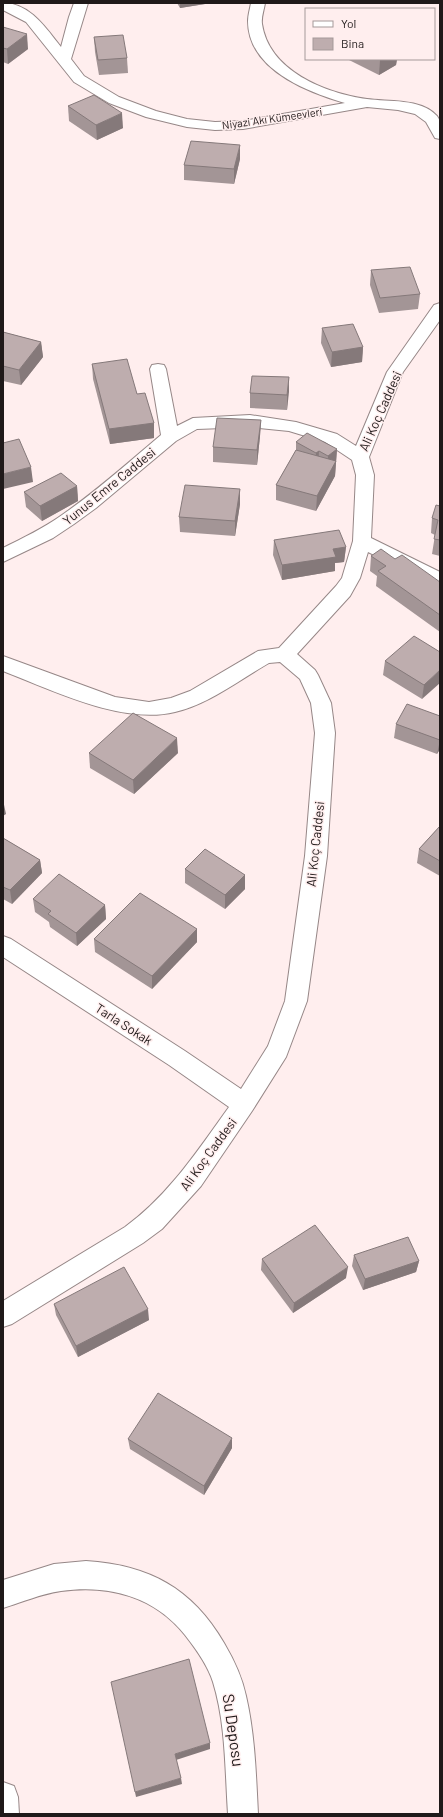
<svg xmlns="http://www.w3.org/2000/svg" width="443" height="1817" viewBox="0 0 443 1817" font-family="Barlow,sans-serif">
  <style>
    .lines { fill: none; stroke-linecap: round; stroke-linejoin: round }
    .minor-casing { stroke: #968787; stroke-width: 2 }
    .minor { fill: #fff; fill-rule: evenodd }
    .wall { fill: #a39596 }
    .shaded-wall { fill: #85797a }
    .building { fill: #beadae; stroke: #85797a }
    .labels { text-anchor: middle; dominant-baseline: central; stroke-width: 3; stroke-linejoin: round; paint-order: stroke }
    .far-street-label { font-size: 11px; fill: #1f1919; stroke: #fee }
    .street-label { font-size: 13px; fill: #1f1919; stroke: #fee }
    .near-street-label { font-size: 16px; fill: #1f1919; stroke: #fee }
  </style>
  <rect width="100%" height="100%" fill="#fee"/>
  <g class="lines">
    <!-- minor casing -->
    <g class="minor-casing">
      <g id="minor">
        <path d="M3,3C30,3 46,28 61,47L69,17L74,3H88L71,59L84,76L119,97L156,111L187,119L215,122L243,121L345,103C307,92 248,69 248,21C248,15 250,9 251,3H265C264,10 261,17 262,24C269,71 325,93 367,99C388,102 421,98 437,116C442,122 440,132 440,139L435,138L426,122L415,114L398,110L367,107L243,129L215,130L187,127L146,117L109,103L74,82L26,22L3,10Z"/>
        <path d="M440,303V320L403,372L369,457L374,475L371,538L440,572V587L368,552L360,578L350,596L297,654L315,670L318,675L331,703L335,733L327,856L307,1001L286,1057L252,1111L201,1186L162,1229L143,1243L12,1324L3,1327V1301L125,1227C169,1195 198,1150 229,1107L169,1065L3,957V936L11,939L185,1051L241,1089L268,1046L285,1001L305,856L315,733L311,703L300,679L280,662L269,663C239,680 209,704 175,712C122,725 52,690 3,671V656L115,697L149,702L171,698L190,691L258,651L279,648L336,586L342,578L353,541L356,475L352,460L325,442L289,431L250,427L197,429L176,441L96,508L74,524L53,538L3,562V548C23,538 44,528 62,515C97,491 129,462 161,435L150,369L152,365L158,364L164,365L166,369L177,426L193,418L250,415L296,422L337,434L356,446L387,372L434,305Z"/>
        <path d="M86,1561C149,1565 192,1588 224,1643C234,1660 242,1677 246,1696C255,1735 256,1775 258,1814H228C225,1770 226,1724 213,1682C208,1666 196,1649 185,1635C155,1597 109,1584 61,1591C41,1594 22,1602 3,1608V1580L54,1564Z"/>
        <polygon points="3,1782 14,1786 18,1797 19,1814 3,1814"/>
      </g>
    </g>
    <!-- minor -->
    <use href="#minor" class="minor"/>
  </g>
  <!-- wall -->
  <g class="wall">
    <polygon points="177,3 205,3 205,4 180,8"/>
    <polygon points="3,27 28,49 8,64 3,62"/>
    <polygon points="94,37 127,58 128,73 99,75 95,52"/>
    <polygon points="347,59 397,59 396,65 379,75"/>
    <polygon points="68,106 123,128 97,140 69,121"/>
    <polygon points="240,159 234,184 184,180 184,165"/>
    <polygon points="371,270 420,294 418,309 379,313 370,285"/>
    <polygon points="322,328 363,347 362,362 331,367 321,343"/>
    <polygon points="3,332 41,342 43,357 21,385 3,381"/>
    <polygon points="92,364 137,394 154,423 154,438 110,444 93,379"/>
    <polygon points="289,377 287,410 250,408 250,393"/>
    <polygon points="261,420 260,436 257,465 213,462 213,447"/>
    <polygon points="296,442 337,449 335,476 316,511 276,500 276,485 296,450"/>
    <polygon points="77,486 78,501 42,521 26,507 24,492"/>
    <polygon points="240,489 240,504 235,536 180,532 179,517"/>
    <polygon points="440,506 440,556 432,554 435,535 431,533 432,518"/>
    <polygon points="274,540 346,547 344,562 335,563 335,571 282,580 273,555"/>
    <polygon points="371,556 395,559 440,582 440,632 376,586 377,576 370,571"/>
    <polygon points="440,652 422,699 383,675 385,661"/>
    <polygon points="440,716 440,749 437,754 394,738 396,724"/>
    <polygon points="89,753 178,753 134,794 90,768"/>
    <polygon points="440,826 440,876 417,863 419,849"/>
    <polygon points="3,838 40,860 42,873 12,904 3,899"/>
    <polygon points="185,869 245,875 245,889 225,909 185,883"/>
    <polygon points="33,899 105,905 106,919 77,946 50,927 49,922 35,912"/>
    <polygon points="197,929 197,942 152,989 95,952 94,939"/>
    <polygon points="354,1255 419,1261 416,1272 363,1290 352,1266"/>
    <polygon points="262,1259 346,1278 293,1313 261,1270"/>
    <polygon points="54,1304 149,1320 78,1357 56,1315"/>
    <polygon points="128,1439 232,1448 204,1495 130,1449"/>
  </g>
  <!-- shaded-wall -->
  <g class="shaded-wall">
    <polygon points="180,3 205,3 205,4 180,8"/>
    <polygon points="27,34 28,49 8,64 7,49"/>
    <polygon points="382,59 397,59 396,65 379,75 380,60"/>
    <polygon points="122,113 123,128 97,140 96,125"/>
    <polygon points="240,145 240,159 234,184 234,169"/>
    <polygon points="41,342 43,357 21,385 19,370"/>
    <polygon points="363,347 362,362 331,367 332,352"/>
    <polygon points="289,377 289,392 287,410 287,395"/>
    <polygon points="261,420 260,436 257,465 257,450"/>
    <polygon points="154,423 154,438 110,444 109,429"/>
    <polygon points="337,449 335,476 316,511 317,496 327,471 328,456"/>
    <polygon points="319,451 318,466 315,468 316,453"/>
    <polygon points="31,467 33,482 3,489 3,474"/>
    <polygon points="77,486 78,501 42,521 40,506"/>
    <polygon points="240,489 240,504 235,536 235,521"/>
    <polygon points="346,547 344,562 335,563 335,571 282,580 282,565 333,549"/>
    <polygon points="440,670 440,683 422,699 424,685"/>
    <polygon points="177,738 178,753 134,794 133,780"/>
    <polygon points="440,739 440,749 437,754 440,740"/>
    <polygon points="3,800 6,814 3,816"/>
    <polygon points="40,860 42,873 12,904 10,890"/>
    <polygon points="245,875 245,889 225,909 225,895"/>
    <polygon points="105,905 106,919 77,946 76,933"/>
    <polygon points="197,929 197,942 152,989 152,976"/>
    <polygon points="419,1261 416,1272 363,1290 365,1279"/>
    <polygon points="348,1267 346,1278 293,1313 294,1303"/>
    <polygon points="148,1309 149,1320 78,1357 76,1346"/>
    <polygon points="232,1438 232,1448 204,1495 204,1486"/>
    <polygon points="210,1743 210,1749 176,1760 175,1754"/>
    <polygon points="181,1778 182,1784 136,1797 135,1792"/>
  </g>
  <!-- building -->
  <g class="building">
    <polygon points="3,27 27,34 7,49 3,48"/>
    <polygon points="123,35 127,58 98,60 94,37"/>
    <polygon points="94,95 122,113 96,125 68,106"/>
    <polygon points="191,141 240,145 234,169 184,165"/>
    <polygon points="410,267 420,294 380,298 371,270"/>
    <polygon points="353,324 363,347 332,352 322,328"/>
    <polygon points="3,332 41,342 19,370 3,366"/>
    <polygon points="127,359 137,394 145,393 154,423 109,429 92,364"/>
    <polygon points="252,376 289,377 287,395 250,393"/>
    <polygon points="217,418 261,420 257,450 213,447"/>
    <polygon points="307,433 337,449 328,456 319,451 316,453 296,442"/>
    <polygon points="19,439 31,467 3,474 3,443"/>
    <polygon points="296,450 336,461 317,496 276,485"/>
    <polygon points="61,473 77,486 40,506 24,492"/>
    <polygon points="185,485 240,489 235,521 179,517"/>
    <polygon points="436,505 440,506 440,540 434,539 438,520 432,518"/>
    <polygon points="339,530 346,547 333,549 336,557 282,565 274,540"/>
    <polygon points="381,549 395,559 402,555 440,582 440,615 378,571 386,566 371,556"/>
    <polygon points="414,636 440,652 440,670 424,685 385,661"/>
    <polygon points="407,704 440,716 440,740 396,724"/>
    <polygon points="133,713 177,738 133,780 89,753"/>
    <polygon points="440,826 440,861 419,849"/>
    <polygon points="3,838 40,860 10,890 3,887"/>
    <polygon points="205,849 245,875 225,895 185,869"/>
    <polygon points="59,874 105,905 76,933 48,914 51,911 33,899"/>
    <polygon points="140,893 197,929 152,976 94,939"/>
    <polygon points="315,1225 348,1267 294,1303 262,1259"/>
    <polygon points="408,1237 419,1261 365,1279 354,1255"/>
    <polygon points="124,1267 148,1309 76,1346 54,1304"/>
    <polygon points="158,1393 232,1438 204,1486 128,1439"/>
    <polygon points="189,1659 210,1743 175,1754 181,1778 135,1792 111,1682"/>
  </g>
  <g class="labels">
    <!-- far-street labels -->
    <g class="far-street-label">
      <text transform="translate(272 118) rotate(-8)">Niyazi Akı Kümeevleri</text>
    </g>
    <!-- street labels -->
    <g class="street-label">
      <text transform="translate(380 411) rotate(-66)">Ali Koç Caddesi</text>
      <text transform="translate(109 486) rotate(-39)">Yunus Emre Caddesi</text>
      <text transform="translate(315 844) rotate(-84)">Ali Koç Caddesi</text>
      <text transform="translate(124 1024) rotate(33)">Tarla Sokak</text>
      <text transform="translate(208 1154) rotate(-54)">Ali Koç Caddesi</text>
    </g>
    <!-- near-street labels -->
    <g class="near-street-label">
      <text transform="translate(234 1730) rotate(82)">Su Deposu</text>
    </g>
  </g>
  <!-- border -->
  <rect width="443" height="1817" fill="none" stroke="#1f1919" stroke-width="8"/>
  <!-- legend -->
  <rect x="305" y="8" width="130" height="52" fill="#ffeeee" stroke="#a59999"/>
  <rect x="313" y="21" width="20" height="6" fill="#ffffff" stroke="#a59999"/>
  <text x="341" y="28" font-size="12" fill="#1f1919">Yol</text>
  <rect x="313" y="38" width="20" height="12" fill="#beadae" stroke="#a59999"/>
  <text x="341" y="48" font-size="12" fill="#1f1919">Bina</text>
</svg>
